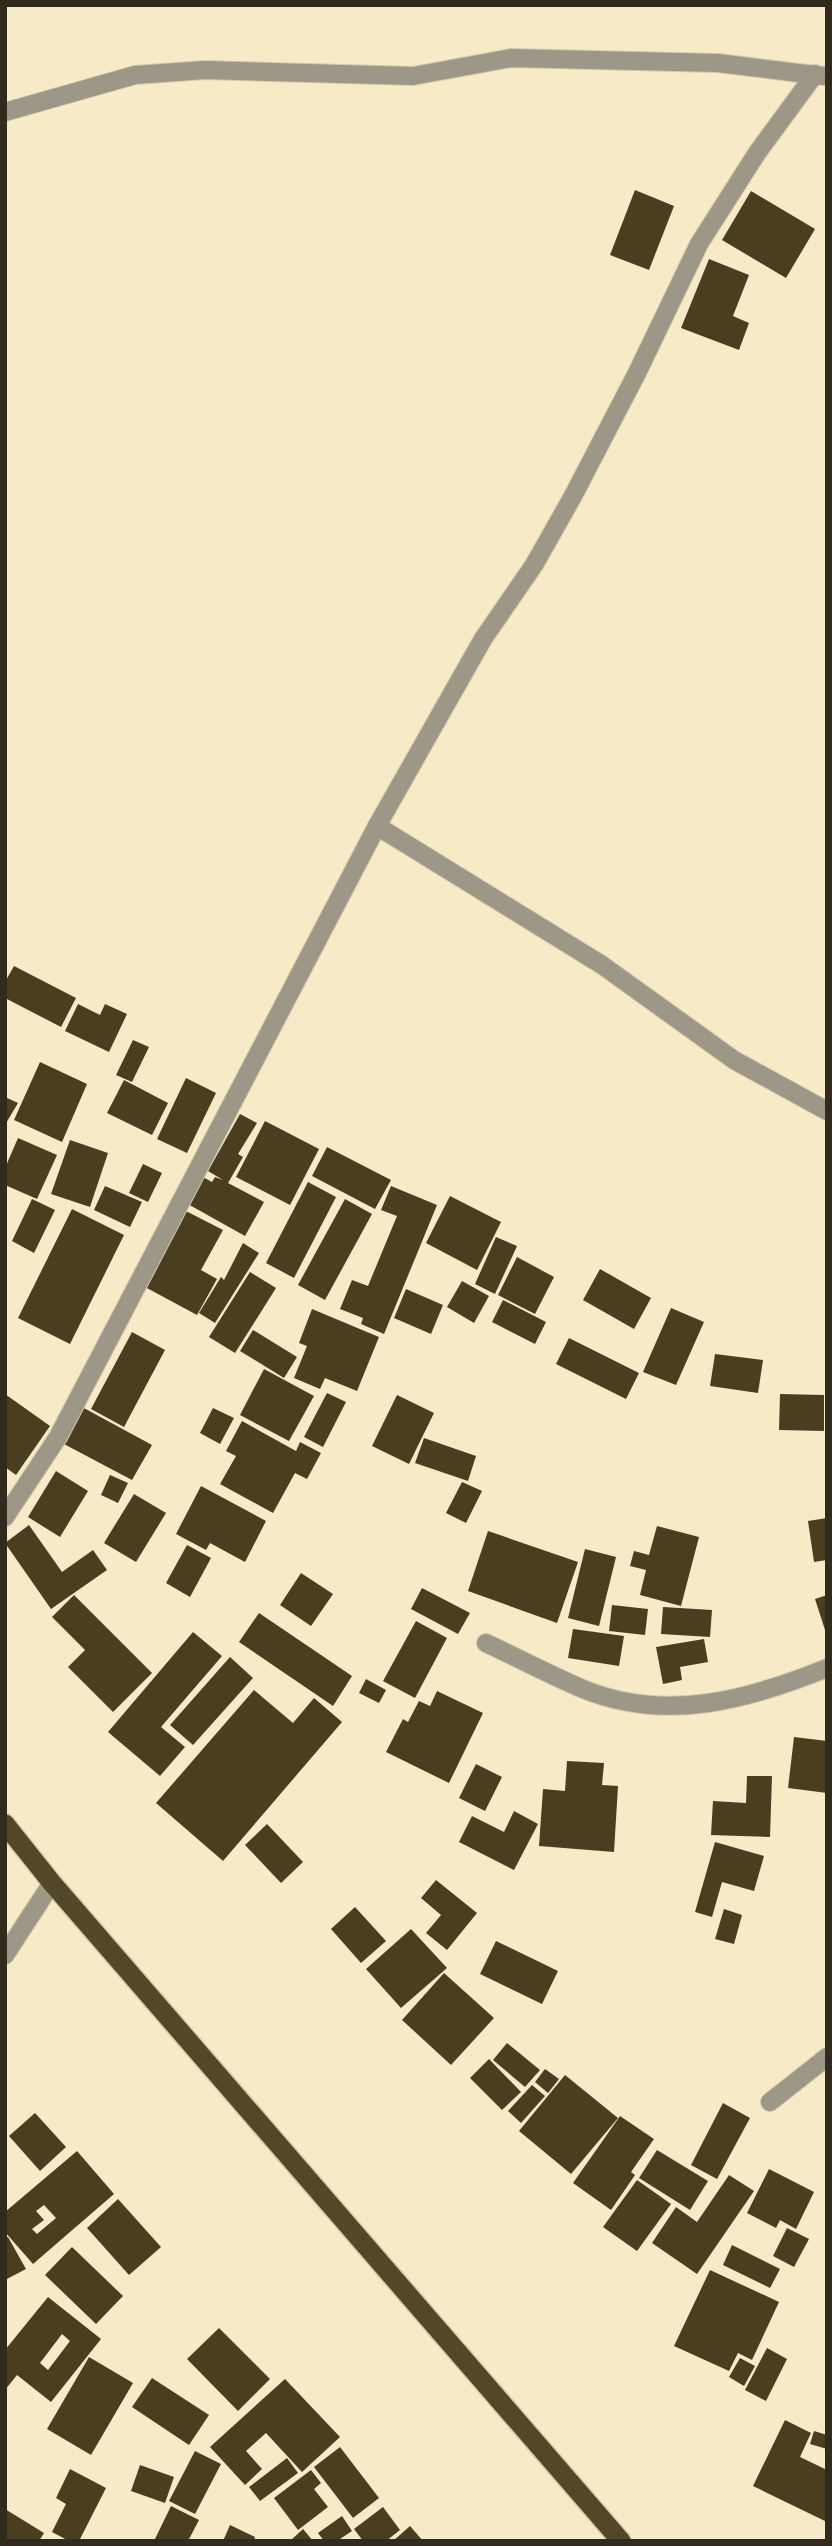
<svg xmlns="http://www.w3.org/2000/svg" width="832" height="2546" viewBox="0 0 832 2546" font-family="Barlow,sans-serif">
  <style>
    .building { fill: #493e20; fill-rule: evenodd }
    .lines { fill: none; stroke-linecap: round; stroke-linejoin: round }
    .minor-casing { stroke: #d3c8a9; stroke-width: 20 }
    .trunk-casing { stroke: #d3c8a9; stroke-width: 22 }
    .minor { stroke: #9d9787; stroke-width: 18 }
    .trunk { stroke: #524728; stroke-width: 19 }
  </style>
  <rect width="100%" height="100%" fill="#f7eac7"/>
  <!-- building -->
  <g class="building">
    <polygon points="635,190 674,206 649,270 610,255"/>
    <polygon points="751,191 815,229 786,278 722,240"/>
    <polygon points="709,259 749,275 733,316 749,323 739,350 681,328"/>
    <polygon points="14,966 76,998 61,1027 5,998 5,982"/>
    <polygon points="78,1004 100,1015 105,1004 127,1014 109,1052 65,1031"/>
    <polygon points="133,1040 149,1047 132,1082 116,1075"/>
    <polygon points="40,1062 87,1084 62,1142 14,1120"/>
    <polygon points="186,1078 216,1093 187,1153 157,1139"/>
    <polygon points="124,1080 168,1103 152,1135 107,1113"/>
    <polygon points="5,1097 18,1103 5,1125"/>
    <polygon points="240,1114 257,1123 238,1154 243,1157 228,1183 264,1202 245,1236 186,1203 201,1176 212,1182 215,1177 223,1180 208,1171"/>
    <polygon points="265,1121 319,1149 290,1205 236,1177"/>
    <polygon points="18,1138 57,1155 37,1199 5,1185 5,1168"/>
    <polygon points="70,1140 108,1153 90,1207 51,1194"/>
    <polygon points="327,1147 391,1180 375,1209 312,1176"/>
    <polygon points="143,1164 162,1173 148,1202 129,1193"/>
    <polygon points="308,1182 336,1197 294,1278 266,1263"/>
    <polygon points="105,1186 142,1202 130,1227 94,1210"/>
    <polygon points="391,1186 437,1205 384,1334 361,1324 363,1318 340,1309 352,1280 368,1286 397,1216 381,1210"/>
    <polygon points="450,1196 501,1222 477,1270 426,1243"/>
    <polygon points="32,1199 55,1210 34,1253 12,1241"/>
    <polygon points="345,1199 372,1214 325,1300 298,1285"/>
    <polygon points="72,1209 124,1235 70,1344 18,1318"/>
    <polygon points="182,1209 223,1230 201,1270 217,1279 197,1315 145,1287"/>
    <polygon points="496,1237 517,1246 495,1294 475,1284"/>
    <polygon points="243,1243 259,1253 215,1323 199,1313 221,1277 224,1280"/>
    <polygon points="517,1257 554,1277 535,1314 498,1295"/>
    <polygon points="600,1269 651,1298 634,1329 583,1300"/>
    <polygon points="250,1272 276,1288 235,1353 209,1337"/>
    <polygon points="462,1281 489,1296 474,1323 447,1307"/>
    <polygon points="406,1289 443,1305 431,1334 394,1318"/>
    <polygon points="503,1300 546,1322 535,1344 492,1322"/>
    <polygon points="671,1308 704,1322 676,1385 643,1372"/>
    <polygon points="312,1309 379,1337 357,1391 325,1378 320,1389 294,1378 307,1346 299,1343"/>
    <polygon points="253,1330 297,1357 284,1378 240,1351"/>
    <polygon points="132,1332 165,1350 124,1427 91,1409"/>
    <polygon points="569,1338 639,1373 626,1399 556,1364"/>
    <polygon points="715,1354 763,1360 758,1393 710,1386"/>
    <polygon points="264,1369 314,1396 289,1441 240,1415"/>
    <polygon points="327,1393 346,1402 323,1447 304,1437"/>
    <polygon points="5,1394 50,1426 16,1475 5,1467"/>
    <polygon points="780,1394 824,1395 824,1431 779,1430"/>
    <polygon points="397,1395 434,1413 409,1464 372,1446"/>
    <polygon points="82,1407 152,1445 132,1480 62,1443"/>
    <polygon points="213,1408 234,1418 220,1444 200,1433"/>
    <polygon points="242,1421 296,1451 300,1442 321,1453 307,1479 295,1473 273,1513 220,1484 236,1456 226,1451"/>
    <polygon points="424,1438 476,1456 468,1481 415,1463"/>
    <polygon points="56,1471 88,1491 60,1537 28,1517"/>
    <polygon points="110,1475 128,1483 118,1503 101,1495"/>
    <polygon points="462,1482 482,1491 466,1523 446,1513"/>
    <polygon points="201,1486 266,1521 245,1562 210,1543 206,1550 176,1534"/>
    <polygon points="134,1494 166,1513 136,1562 104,1543"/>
    <polygon points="827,1518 827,1560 814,1562 808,1521"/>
    <polygon points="29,1525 62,1572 93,1550 107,1570 51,1609 5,1543"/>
    <polygon points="657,1526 699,1537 681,1606 640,1595 646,1570 630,1566 634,1551 649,1555"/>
    <polygon points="488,1531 578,1562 557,1623 468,1591"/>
    <polygon points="187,1545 211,1558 190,1597 166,1583"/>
    <polygon points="585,1549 616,1557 599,1626 568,1618"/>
    <polygon points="301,1573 333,1594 311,1626 280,1605"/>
    <polygon points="422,1588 470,1613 458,1634 411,1609"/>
    <polygon points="74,1595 152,1673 113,1712 68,1667 85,1650 52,1617"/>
    <polygon points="827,1595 827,1633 826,1633 815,1599"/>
    <polygon points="612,1605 648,1609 645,1635 609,1631"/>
    <polygon points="663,1607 712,1610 710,1637 661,1634"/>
    <polygon points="259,1613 352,1676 333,1706 239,1642"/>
    <polygon points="416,1621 447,1638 415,1698 383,1681"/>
    <polygon points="573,1629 624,1636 619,1666 568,1658"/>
    <polygon points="193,1632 222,1656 161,1727 185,1747 160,1776 108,1732"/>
    <polygon points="704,1639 708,1662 680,1667 682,1680 663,1684 656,1647"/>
    <polygon points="230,1657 253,1678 193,1745 170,1725"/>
    <polygon points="366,1679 386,1690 379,1703 359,1693"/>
    <polygon points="254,1690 293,1723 314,1698 342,1722 223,1861 156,1803"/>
    <polygon points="437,1691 483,1713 449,1783 386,1752 403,1719 408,1722 419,1701 430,1706"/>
    <polygon points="794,1737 827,1741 827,1793 788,1788"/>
    <polygon points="567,1761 604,1763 602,1785 618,1786 614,1852 539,1846 543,1789 565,1791"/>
    <polygon points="476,1764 502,1777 485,1811 459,1798"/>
    <polygon points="747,1776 772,1776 770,1837 711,1835 713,1801 746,1803"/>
    <polygon points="514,1811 538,1824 514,1870 459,1842 472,1816 504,1832"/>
    <polygon points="267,1824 303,1862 281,1883 245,1845"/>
    <polygon points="715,1842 764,1856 754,1891 722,1882 712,1917 695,1912"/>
    <polygon points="436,1880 477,1913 447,1950 426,1933 441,1915 421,1898"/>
    <polygon points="355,1907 386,1941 361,1963 331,1929"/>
    <polygon points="724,1909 742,1915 734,1944 715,1939"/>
    <polygon points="411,1929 447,1968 401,2008 366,1969"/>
    <polygon points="496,1941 558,1971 542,2004 480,1974"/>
    <polygon points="444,1973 494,2018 451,2065 402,2020"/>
    <polygon points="507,2043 540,2070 525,2087 493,2060"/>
    <polygon points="489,2059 521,2092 502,2110 470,2078"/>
    <polygon points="545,2069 559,2079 548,2093 535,2082"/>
    <polygon points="565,2075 618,2118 571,2174 519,2131"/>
    <polygon points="532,2085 545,2096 521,2123 508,2111"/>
    <polygon points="723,2103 750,2118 717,2179 691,2165"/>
    <polygon points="35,2113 66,2147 40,2171 9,2136"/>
    <polygon points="620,2116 654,2139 631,2172 635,2175 611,2210 573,2183"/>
    <polygon points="657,2150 708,2181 690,2210 639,2178"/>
    <path d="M77,2151L114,2194L33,2264L5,2232V2212ZM44,2205L56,2218L37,2234L32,2229L44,2220L36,2211Z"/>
    <polygon points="769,2169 814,2192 796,2229 780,2220 776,2228 747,2213"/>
    <polygon points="729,2175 754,2191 697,2274 652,2243 676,2207 697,2222"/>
    <polygon points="637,2180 671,2204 637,2251 603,2227"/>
    <polygon points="118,2199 161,2247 129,2275 87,2228"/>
    <polygon points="787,2228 809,2239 794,2267 773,2256"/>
    <polygon points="8,2237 26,2269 5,2280 5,2238"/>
    <polygon points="732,2245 780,2269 770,2288 723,2265"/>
    <polygon points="72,2247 123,2296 96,2324 45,2275"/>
    <polygon points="710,2270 779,2302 752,2360 738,2353 729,2371 674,2346"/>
    <path d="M48,2297L101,2339L51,2402L17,2375L5,2390V2350ZM62,2334L70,2341L48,2370L40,2363Z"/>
    <polygon points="219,2328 270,2379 238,2411 187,2359"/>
    <polygon points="767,2348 787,2359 766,2401 745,2390"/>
    <polygon points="89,2357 133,2383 91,2455 47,2429"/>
    <polygon points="740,2358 755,2366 744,2386 729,2377"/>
    <polygon points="152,2378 209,2415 189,2445 132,2407"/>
    <polygon points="285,2379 340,2437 302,2472 266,2433 246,2451 262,2469 245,2485 210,2447"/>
    <polygon points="785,2420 811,2433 800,2457 827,2470 827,2522 753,2486"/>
    <polygon points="814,2431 827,2435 827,2449 810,2444"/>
    <polygon points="340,2447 379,2498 353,2518 314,2467"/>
    <polygon points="195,2451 221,2464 195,2514 169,2501"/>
    <polygon points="287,2458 298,2473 260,2501 249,2487"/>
    <polygon points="140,2465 174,2477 165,2503 131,2491"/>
    <polygon points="70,2469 106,2488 79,2541 69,2541 52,2532 66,2504 56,2498"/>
    <polygon points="311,2470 321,2483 314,2489 328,2507 298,2530 274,2498"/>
    <polygon points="171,2506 199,2520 188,2541 154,2541"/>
    <polygon points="383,2507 400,2530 386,2541 363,2541 354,2529"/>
    <polygon points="5,2509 44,2533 39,2541 5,2541"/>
    <polygon points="342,2516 352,2531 337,2541 324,2541 318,2533"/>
    <polygon points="230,2525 255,2537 254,2541 223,2541"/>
    <polygon points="410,2526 423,2541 393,2541"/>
    <polygon points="303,2529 313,2541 290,2541"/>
  </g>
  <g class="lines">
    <!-- minor casing -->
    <g class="minor-casing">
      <g id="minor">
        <polyline points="5,112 135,75 205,70 413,76 511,58 718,63 823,76"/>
        <polyline points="377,826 602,965 734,1060 827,1111"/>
        <polyline points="5,1517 58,1437 377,826 483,639 534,565 573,496 637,373 699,244 757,153 815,74"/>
        <path d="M486,1643C518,1658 550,1675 583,1689C666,1723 748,1700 827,1668"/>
        <polyline points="5,1955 52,1883"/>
        <polyline points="770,2102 827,2057"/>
      </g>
    </g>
    <!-- trunk casing -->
    <g class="trunk-casing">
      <polyline id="trunk" points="5,1824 52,1883 621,2541"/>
    </g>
    <!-- minor -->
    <use href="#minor" class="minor"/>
    <!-- trunk -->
    <use href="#trunk" class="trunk"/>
  </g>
  <!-- border -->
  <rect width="832" height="2546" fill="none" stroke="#302b1e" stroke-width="14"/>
</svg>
